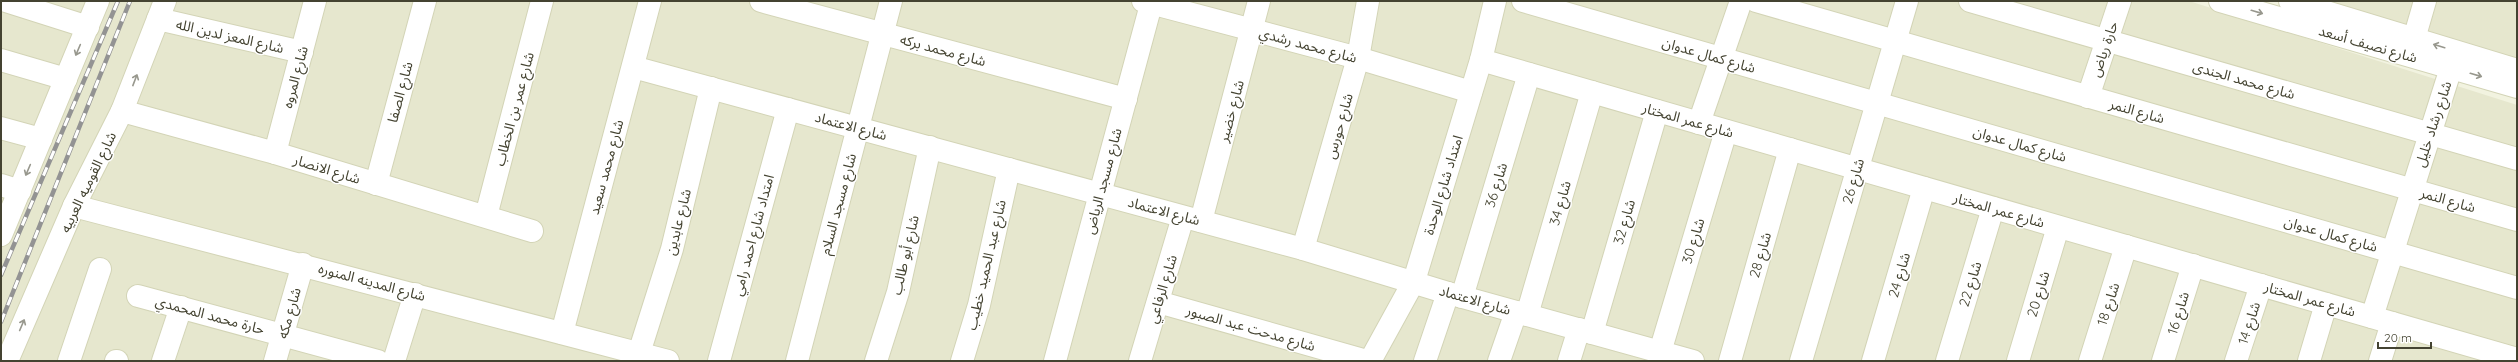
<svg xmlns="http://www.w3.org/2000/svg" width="2518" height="362" viewBox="0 0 2518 362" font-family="Quicksand,'Noto Sans Arabic',sans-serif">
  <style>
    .residential { fill: #e6e7ce }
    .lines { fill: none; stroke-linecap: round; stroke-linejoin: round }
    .minor-casing { stroke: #d3d4b6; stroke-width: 24 }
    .minor { stroke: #fff; stroke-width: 22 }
    .rail-casing { stroke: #939393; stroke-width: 4.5 }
    .rail { stroke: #fff; stroke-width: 3; stroke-dasharray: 9; stroke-linecap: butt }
    .oneway { stroke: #98988e }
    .labels { text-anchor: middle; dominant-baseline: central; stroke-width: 3; stroke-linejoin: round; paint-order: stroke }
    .street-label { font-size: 14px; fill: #444331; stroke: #fff }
  </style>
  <rect width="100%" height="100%" fill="#f2f3e0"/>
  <!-- residential -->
  <g class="residential">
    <polygon points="1,1 2189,1 2517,105 2517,361 1,361"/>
    <polygon points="2324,1 2517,1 2517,59"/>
  </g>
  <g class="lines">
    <!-- minor casing -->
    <g class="minor-casing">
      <g id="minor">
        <polyline points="6,1 88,27"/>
        <polyline points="761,1 1126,99"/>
        <polyline points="1143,1 1358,58 1471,92"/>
        <polyline points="1523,1 2517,288"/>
        <polyline points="1756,1 2517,220"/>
        <polyline points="1970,1 2517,159"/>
        <polyline points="2220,1 2517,87"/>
        <polyline points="2290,1 2517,70"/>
        <polyline points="158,19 302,52"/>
        <polyline points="2414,39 2425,1"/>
        <polyline points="1,60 66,79"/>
        <polyline points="1481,60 2517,359"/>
        <polyline points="633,67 1303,249 1448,293 1693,361"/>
        <polyline points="2088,97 2120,1"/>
        <polyline points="122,111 275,153 532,231"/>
        <polyline points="1699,123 1741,1"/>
        <polyline points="1,128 41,139"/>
        <polyline points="275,153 315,1"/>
        <polyline points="376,184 425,1"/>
        <polyline points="1,185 20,191"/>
        <polyline points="74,206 668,361"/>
        <polyline points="486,216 542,1"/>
        <polyline points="1201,221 1259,1"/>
        <polyline points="1,235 98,1"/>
        <polyline points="1303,249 1358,58 1368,1"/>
        <polyline points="138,296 378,361"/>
        <polyline points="1462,297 1529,74"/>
        <polyline points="1158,302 1367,361"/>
        <polyline points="1527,315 1592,92"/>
        <polyline points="2372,317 2451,68"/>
        <polyline points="562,333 650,1"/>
        <polyline points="1592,333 1657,111"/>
        <polyline points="1660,352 1726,131"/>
        <polyline points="639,353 672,249 711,88"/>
        <polyline points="7,361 74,206 122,111 165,1"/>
        <polyline points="69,361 100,269"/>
        <polyline points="116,361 117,361"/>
        <polyline points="163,361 181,307"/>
        <polyline points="275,361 303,264"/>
        <polyline points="394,361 415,294"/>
        <polyline points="719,361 788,109"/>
        <polyline points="797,361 891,1"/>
        <polyline points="876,361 898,292 930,147"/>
        <polyline points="962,361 979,305 1009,169"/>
        <polyline points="1055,361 1152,1"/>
        <polyline points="1140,361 1183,217"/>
        <polyline points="1370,361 1414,281 1481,60 1495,1"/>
        <polyline points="1425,361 1448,293"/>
        <polyline points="1499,361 1516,312"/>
        <polyline points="1569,361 1579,329"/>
        <polyline points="1730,361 1790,149"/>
        <polyline points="1801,361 1907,1"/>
        <polyline points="1873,361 1924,188"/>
        <polyline points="1947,361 1993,208"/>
        <polyline points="2018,361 2058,227"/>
        <polyline points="2090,361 2126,246"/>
        <polyline points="2163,361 2193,265"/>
        <polyline points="2236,361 2261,285"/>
        <polyline points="2309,361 2326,304"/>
        <polyline points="2380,361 2392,323"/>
      </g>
    </g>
    <!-- minor -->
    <use href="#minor" class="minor"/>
    <!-- rail casing -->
    <g class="rail-casing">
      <g id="rail">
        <polyline points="1,275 118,1"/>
        <polyline points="1,322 130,1"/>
      </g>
    </g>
    <!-- rail -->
    <use href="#rail" class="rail"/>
  </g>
  <!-- one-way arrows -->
  <defs><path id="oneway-shaft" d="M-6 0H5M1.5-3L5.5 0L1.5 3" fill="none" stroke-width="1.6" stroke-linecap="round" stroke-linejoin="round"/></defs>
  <g class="oneway">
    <use href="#oneway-shaft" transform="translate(2257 12) rotate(16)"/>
    <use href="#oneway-shaft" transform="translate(2439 46) rotate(-163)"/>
    <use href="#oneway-shaft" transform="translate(78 50) rotate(113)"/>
    <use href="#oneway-shaft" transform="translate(2476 75) rotate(16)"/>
    <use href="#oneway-shaft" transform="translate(135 80) rotate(-69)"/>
    <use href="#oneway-shaft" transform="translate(28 170) rotate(113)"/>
    <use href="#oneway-shaft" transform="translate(22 325) rotate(-67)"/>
  </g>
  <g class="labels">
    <!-- street labels -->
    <g class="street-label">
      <text transform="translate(230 36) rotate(13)">شارع المعز لدين الله</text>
      <text transform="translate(2368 44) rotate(16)">شارع نصيف أسعد</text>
      <text transform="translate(1308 45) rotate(15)">شارع محمد رشدي</text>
      <text transform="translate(2104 49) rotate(-71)">حارة رياض</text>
      <text transform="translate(943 50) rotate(15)">شارع محمد بركه</text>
      <text transform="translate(1709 55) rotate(16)">شارع كمال عدوان</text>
      <text transform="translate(295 77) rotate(-75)">شارع المروه</text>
      <text transform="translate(2244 80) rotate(16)">شارع محمد الجندى</text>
      <text transform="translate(400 92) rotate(-75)">شارع الصفا</text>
      <text transform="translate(514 109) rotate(-75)">شارع عمر بن الخطاب</text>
      <text transform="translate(1231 111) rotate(-75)">شارع خضير</text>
      <text transform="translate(2137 111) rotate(16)">شارع النمر</text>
      <text transform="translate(1688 120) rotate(16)">شارع عمر المختار</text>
      <text transform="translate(2433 124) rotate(-72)">شارع رشاد خليل</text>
      <text transform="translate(851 126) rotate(15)">شارع الاعتماد</text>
      <text transform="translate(1339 126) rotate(-74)">شارع حورس</text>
      <text transform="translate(2020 144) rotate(16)">شارع كمال عدوان</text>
      <text transform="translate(606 167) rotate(-75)">شارع محمد سعيد</text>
      <text transform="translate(327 169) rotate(17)">شارع الانصار</text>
      <text transform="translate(1103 181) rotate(-75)">شارع مسجد الرياض</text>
      <text transform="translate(1853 181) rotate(-74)">شارع 26</text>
      <text transform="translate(88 182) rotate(-64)">شارع القوميه العربيه</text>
      <text transform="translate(1443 185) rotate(-73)">امتداد شارع الوحدة</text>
      <text transform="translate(1496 185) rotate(-73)">شارع 36</text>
      <text transform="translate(2448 200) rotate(16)">شارع النمر</text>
      <text transform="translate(1560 203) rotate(-74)">شارع 34</text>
      <text transform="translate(838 204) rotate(-75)">شارع مسجد السلام</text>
      <text transform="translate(1999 210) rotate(16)">شارع عمر المختار</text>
      <text transform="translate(1164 211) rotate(15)">شارع الاعتماد</text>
      <text transform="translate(678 222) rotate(-76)">شارع عابدين</text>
      <text transform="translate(1624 222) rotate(-74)">شارع 32</text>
      <text transform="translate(2331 234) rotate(16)">شارع كمال عدوان</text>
      <text transform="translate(753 235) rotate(-75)">امتداد شارع احمد رامي</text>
      <text transform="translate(1693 241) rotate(-73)">شارع 30</text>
      <text transform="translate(905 255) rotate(-77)">شارع أبو طالب</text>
      <text transform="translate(1760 255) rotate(-74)">شارع 28</text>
      <text transform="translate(986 265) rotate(-77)">شارع عبد الحميد خطيب</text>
      <text transform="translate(1899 275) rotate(-74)">شارع 24</text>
      <text transform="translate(372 282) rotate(15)">شارع المدينه المنوره</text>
      <text transform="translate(1970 284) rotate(-73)">شارع 22</text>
      <text transform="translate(1162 289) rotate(-73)">شارع الرفاعي</text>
      <text transform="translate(2038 294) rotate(-73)">شارع 20</text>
      <text transform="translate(2310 299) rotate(16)">شارع عمر المختار</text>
      <text transform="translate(1475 300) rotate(16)">شارع الاعتماد</text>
      <text transform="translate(2108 304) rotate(-72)">شارع 18</text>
      <text transform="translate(289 313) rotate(-74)">شارع مكه</text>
      <text transform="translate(2178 313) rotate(-73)">شارع 16</text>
      <text transform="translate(210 315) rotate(15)">حارة محمد المحمدي</text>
      <text transform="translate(2249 323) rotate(-72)">شارع 14</text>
      <text transform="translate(1251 328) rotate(16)">شارع مدحت عبد الصبور</text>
    </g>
  </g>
  <!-- border -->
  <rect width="2518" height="362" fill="none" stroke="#444331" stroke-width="4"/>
  <!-- scale -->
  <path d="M2378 342v6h53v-6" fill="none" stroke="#444331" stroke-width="2"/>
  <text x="2384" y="342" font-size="12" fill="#444331" stroke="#ffffff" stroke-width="3" paint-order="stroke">20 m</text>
</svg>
